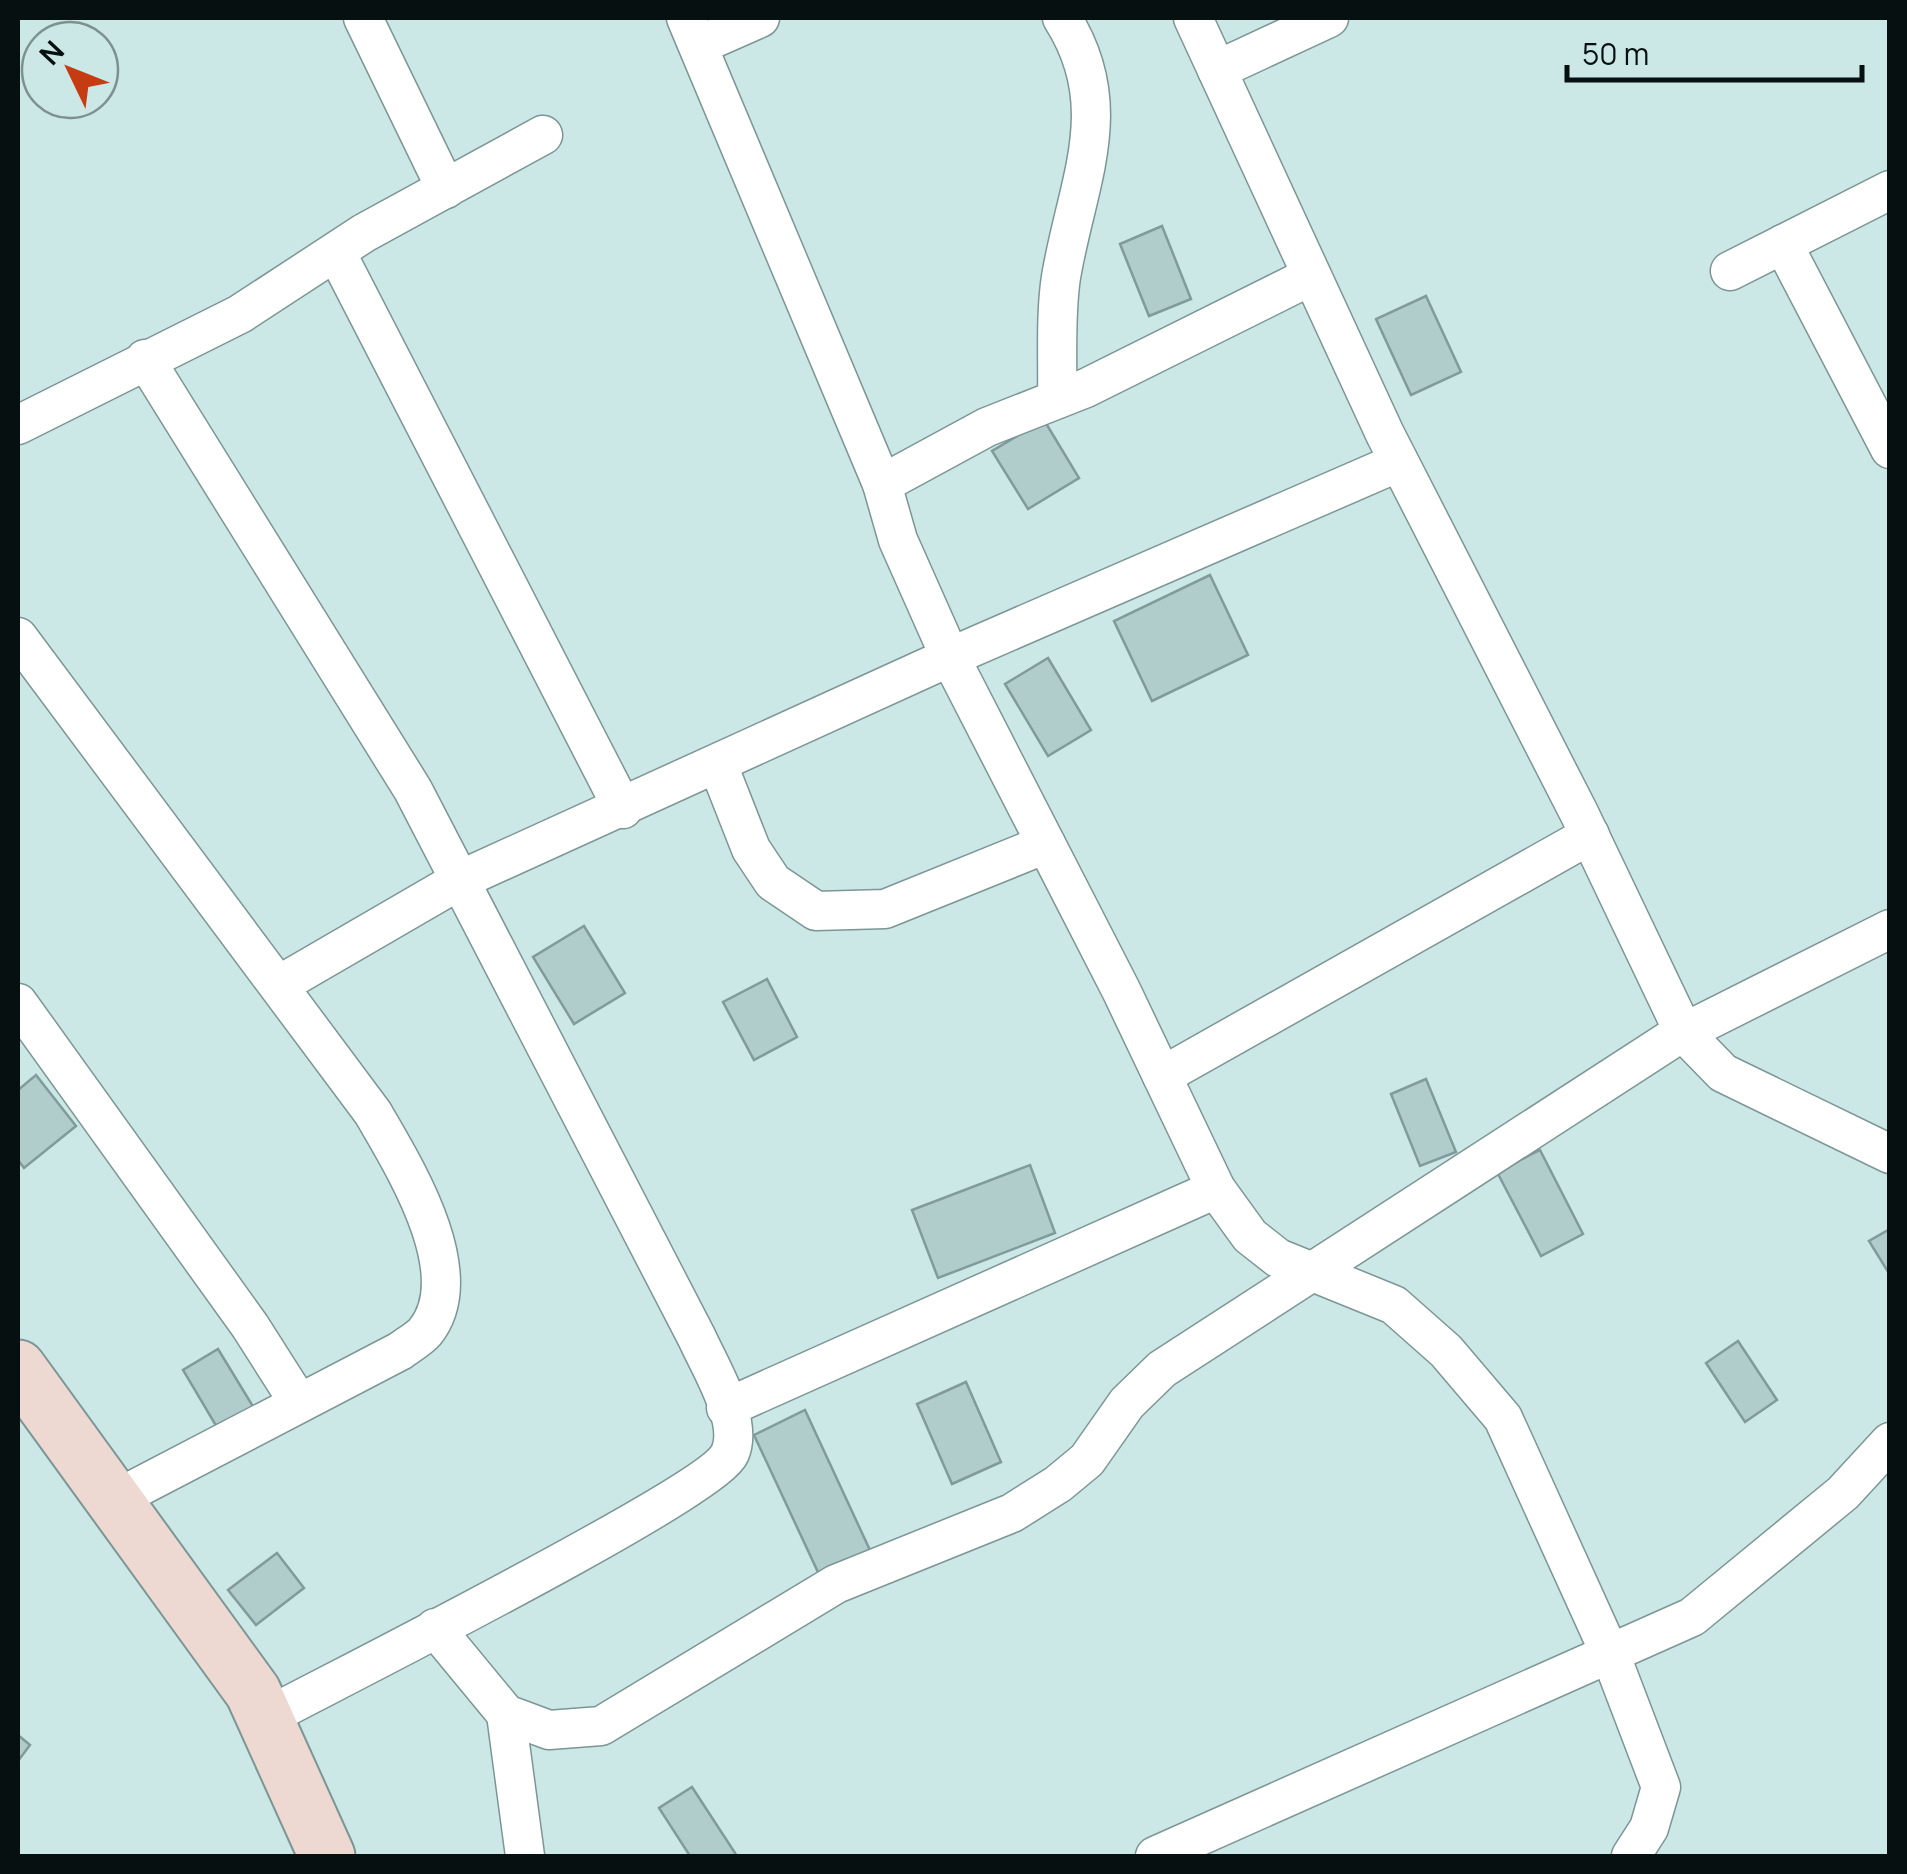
<svg xmlns="http://www.w3.org/2000/svg" width="1907" height="1874" viewBox="0 0 1907 1874" font-family="Manrope,sans-serif">
  <style>
    .building { fill: #b0cccb; stroke: #809b9a; stroke-width: 2.5 }
    .lines { fill: none; stroke-linecap: round; stroke-linejoin: round }
    .street-casing { stroke: #7c9695; stroke-width: 41 }
    .secondary-casing { stroke: #7c9695; stroke-width: 59 }
    .street { stroke: #fff; stroke-width: 38 }
    .secondary { stroke: #eed8d2; stroke-width: 55 }
  </style>
  <rect width="100%" height="100%" fill="#cbe7e6"/>
  <!-- building -->
  <g class="building">
    <polygon points="1162,226 1191,299 1149,316 1120,244"/>
    <polygon points="1426,296 1461,372 1411,395 1376,319"/>
    <polygon points="1044,420 1079,478 1028,509 992,451"/>
    <polygon points="1210,575 1248,655 1152,701 1114,621"/>
    <polygon points="1048,658 1091,730 1048,756 1005,684"/>
    <polygon points="584,926 625,993 574,1024 533,957"/>
    <polygon points="767,979 797,1037 754,1060 723,1002"/>
    <polygon points="36,1075 76,1126 24,1168 18,1160 18,1090"/>
    <polygon points="1426,1079 1456,1152 1420,1166 1391,1094"/>
    <polygon points="1540,1150 1583,1234 1541,1256 1497,1172"/>
    <polygon points="1030,1165 1055,1233 938,1278 912,1210"/>
    <polygon points="1890,1229 1890,1275 1869,1241"/>
    <polygon points="1738,1341 1777,1400 1745,1422 1706,1363"/>
    <polygon points="218,1349 254,1408 218,1429 183,1370"/>
    <polygon points="966,1382 1001,1462 952,1484 917,1404"/>
    <polygon points="805,1410 875,1561 824,1585 754,1435"/>
    <polygon points="277,1553 304,1588 256,1625 228,1590"/>
    <polygon points="18,1735 30,1745 18,1761"/>
    <polygon points="692,1787 737,1856 690,1856 659,1808"/>
  </g>
  <g class="lines">
    <!-- street casing -->
    <g class="street-casing">
      <g id="street">
        <polyline points="363,18 446,189"/>
        <polyline points="686,18 882,484 898,540 950,657 1121,990 1216,1189 1250,1236 1278,1258 1394,1305 1446,1351 1503,1418 1611,1656 1661,1787 1649,1828 1631,1856"/>
        <polyline points="1193,18 1385,434 1579,813 1684,1033 1723,1073 1890,1154"/>
        <polyline points="699,45 760,18"/>
        <polyline points="1217,70 1329,18"/>
        <polyline points="1783,244 1890,449"/>
        <polyline points="336,252 623,809"/>
        <polyline points="1730,271 1890,190"/>
        <path d="M145,359L413,790L697,1338C710,1367 744,1421 730,1453C713,1492 328,1684 265,1718"/>
        <path d="M1057,399C1058,359 1055,316 1061,277C1077,182 1119,107 1062,18"/>
        <polyline points="18,425 240,314 364,233 543,135"/>
        <polyline points="882,484 987,427 1086,388 1311,276"/>
        <path d="M18,637L373,1113C403,1165 472,1274 425,1332C419,1339 408,1345 400,1351L114,1500"/>
        <polyline points="718,765 751,849 773,882 816,911 885,909 1046,844"/>
        <polyline points="279,985 460,880 950,657 1399,462"/>
        <polyline points="18,1003 250,1326 299,1403"/>
        <polyline points="1162,1076 1590,835"/>
        <polyline points="726,1408 1216,1189"/>
        <polyline points="435,1628 506,1714 549,1730 601,1726 836,1584 1012,1513 1058,1484 1087,1460 1127,1403 1162,1369 1673,1038 1890,929"/>
        <polyline points="506,1714 525,1856"/>
        <polyline points="1155,1856 1692,1617 1843,1493 1890,1442"/>
      </g>
    </g>
    <!-- secondary casing -->
    <g class="secondary-casing">
      <polyline id="secondary" points="18,1368 253,1692 327,1856"/>
    </g>
    <!-- street -->
    <use href="#street" class="street"/>
    <!-- secondary -->
    <use href="#secondary" class="secondary"/>
  </g>
  <!-- border -->
  <rect width="1907" height="1874" fill="none" stroke="#061010" stroke-width="40"/>
  <!-- north arrow -->
  <g transform="translate(70 70) rotate(313)"><circle r="48" fill="#cbe7e6" stroke="#7c9190" stroke-width="2.5"/>
  <path d="M0-8L18 38L0 25L-18 38Z" fill="#c53c13"/>
  <text y="-15" font-size="28" font-weight="bold" text-anchor="middle" fill="#061010">N</text>
  </g>
  <!-- scale -->
  <path d="M1567 65v15h295v-15" fill="none" stroke="#061010" stroke-width="5"/>
  <text x="1582" y="65" font-size="30" fill="#061010" stroke="#cbe7e6" stroke-width="8" paint-order="stroke">50 m</text>
</svg>
